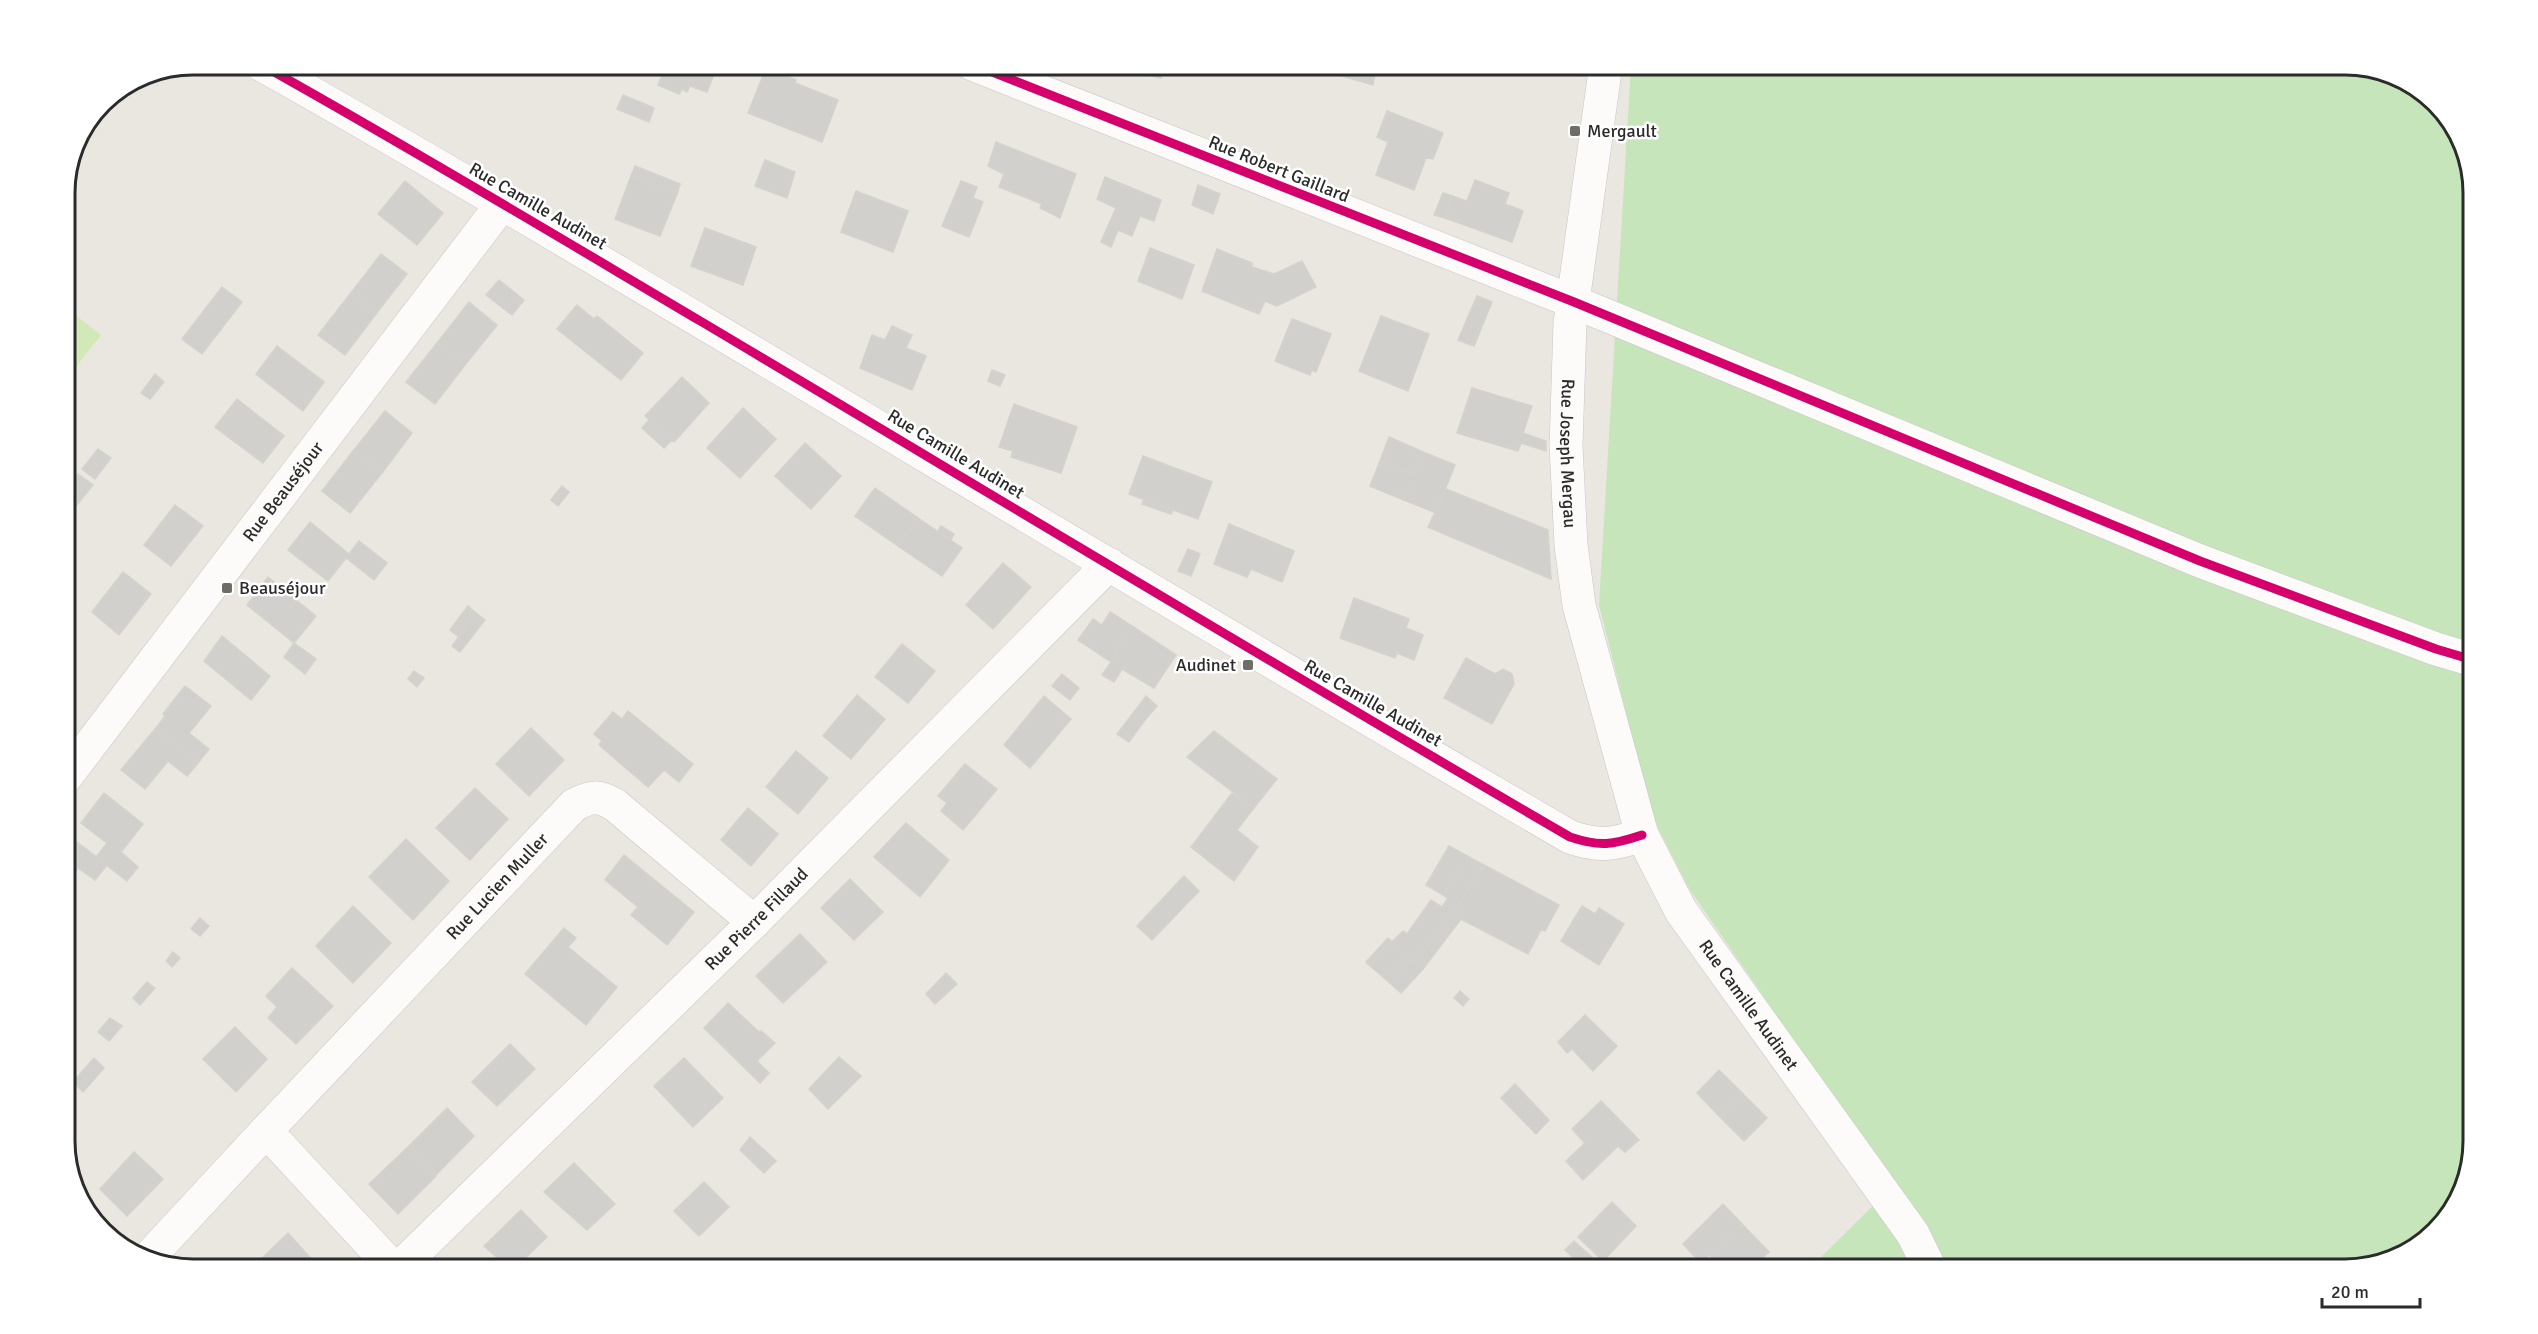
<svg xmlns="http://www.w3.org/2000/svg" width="2538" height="1334" viewBox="0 0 2538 1334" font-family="Signika,sans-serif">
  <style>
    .green { fill: #c7e5ba }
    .pitch { fill: #d2e9b7 }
    .building { fill: #d2d0cc; stroke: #d4d2cd; stroke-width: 1.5 }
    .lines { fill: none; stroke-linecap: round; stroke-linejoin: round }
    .street-casing { stroke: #c7c6c5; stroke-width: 34 }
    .secondary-casing { stroke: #c7c6c5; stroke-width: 34 }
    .street { stroke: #fcfbfa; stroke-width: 33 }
    .secondary { stroke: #fcfbfa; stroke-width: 33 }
    .cycleway-casing { stroke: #fff; stroke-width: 13 }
    .cycleway { stroke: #d6006c; stroke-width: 9 }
    .poi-dot { fill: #6e6d6a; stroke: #fff; stroke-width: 2 }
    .labels { text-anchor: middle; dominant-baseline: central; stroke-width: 5; stroke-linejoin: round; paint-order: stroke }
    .poi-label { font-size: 18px; fill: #2b2b2b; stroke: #fff; text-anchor: start }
    .street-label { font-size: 18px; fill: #2b2b2b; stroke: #fff }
    .rim { fill: none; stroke: #2b2b2b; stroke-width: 3 }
  </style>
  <rect width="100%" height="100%" fill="#eae7e0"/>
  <!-- green -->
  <polygon class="green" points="2345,64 2402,78 2452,122 2473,185 2473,1141 2460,1198 2416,1248 2345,1269 1809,1269 1894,1185 1690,890 1652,816 1599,605 1631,65"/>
  <!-- pitch -->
  <polygon class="pitch" points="65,307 101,335 65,381"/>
  <!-- building -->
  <g class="building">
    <polygon points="667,64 718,64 707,92 690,86 687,92 682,89 679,94 658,85"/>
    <polygon points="1132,64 1165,64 1161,78 1131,71"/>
    <polygon points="1337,64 1377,64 1373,85 1335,74"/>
    <polygon points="1406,64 1438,64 1434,75"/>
    <polygon points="1543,64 1580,64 1579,76 1542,68"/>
    <polygon points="766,68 796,80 795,83 838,100 822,142 748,113"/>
    <polygon points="623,95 654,108 649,122 617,109"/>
    <polygon points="1387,111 1443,133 1433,159 1426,158 1414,190 1376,175 1388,142 1377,137"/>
    <polygon points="996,142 1076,174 1060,218 1040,208 1042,204 999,187 1004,174 988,166"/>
    <polygon points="765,160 795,172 787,198 755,186"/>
    <polygon points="635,166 680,184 677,194 631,176"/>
    <polygon points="631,176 677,194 660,236 615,219"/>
    <polygon points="1105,177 1161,200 1154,221 1140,216 1132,236 1118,230 1111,247 1101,242 1116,208 1097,199"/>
    <polygon points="1475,180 1509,193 1505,204 1523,211 1512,242 1445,218 1452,196 1467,201"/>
    <polygon points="405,181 443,213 417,245 378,214"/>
    <polygon points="961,181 977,187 973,198 983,202 969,237 942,226"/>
    <polygon points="1198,185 1220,194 1213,214 1192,205"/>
    <polygon points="856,191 908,211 893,252 841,232"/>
    <polygon points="1443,193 1452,196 1445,218 1434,215"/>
    <polygon points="705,228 756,247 743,285 691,266"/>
    <polygon points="1150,248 1194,265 1182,299 1138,281"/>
    <polygon points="1217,249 1252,263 1252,267 1274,274 1302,261 1316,287 1277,306 1265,301 1259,314 1202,291"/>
    <polygon points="381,254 407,274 376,314 350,294"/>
    <polygon points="499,280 524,300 512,315 486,295"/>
    <polygon points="222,287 242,302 202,354 182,339"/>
    <polygon points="350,294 376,314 345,355 318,335"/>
    <polygon points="1477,296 1492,302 1474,346 1458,340"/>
    <polygon points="469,302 497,325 465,365 437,343"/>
    <polygon points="577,305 594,319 597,316 643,353 621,380 557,329"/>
    <polygon points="1381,316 1429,334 1408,391 1359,371"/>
    <polygon points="1292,319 1331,334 1316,372 1312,370 1310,375 1275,361"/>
    <polygon points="892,326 912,335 906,348 926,356 912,390 860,368 872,335 885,340"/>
    <polygon points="437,343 465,365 435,404 406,382"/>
    <polygon points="277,346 324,382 303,411 256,374"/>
    <polygon points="992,370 1005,375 1000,386 988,381"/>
    <polygon points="155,374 164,382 150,399 141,393"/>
    <polygon points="682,377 709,403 674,442 645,416"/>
    <polygon points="1472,388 1532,406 1523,433 1546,441 1546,451 1521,443 1518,451 1457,433"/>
    <polygon points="237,399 284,436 263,463 215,427"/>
    <polygon points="1014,404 1077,427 1061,473 1011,457 1013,451 999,447"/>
    <polygon points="743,408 776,439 740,478 707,448"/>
    <polygon points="385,411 412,433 382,473 353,451"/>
    <polygon points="649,420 672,440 664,448 642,428"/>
    <polygon points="1389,437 1423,452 1415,475 1380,461"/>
    <polygon points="805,443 841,476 811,509 775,476"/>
    <polygon points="98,449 111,458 95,479 82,469"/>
    <polygon points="353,451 382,473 350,513 322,491"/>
    <polygon points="1423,452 1455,465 1436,513 1404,500"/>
    <polygon points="1143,456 1212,482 1198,519 1129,494"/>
    <polygon points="1380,461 1415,475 1404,500 1370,486"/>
    <polygon points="78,474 93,485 72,511 65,506 65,491"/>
    <polygon points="562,486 569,492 558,506 551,500"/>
    <polygon points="875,488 918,518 898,546 855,516"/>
    <polygon points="1446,489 1548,530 1551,579 1428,527"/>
    <polygon points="1144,499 1173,510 1171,514 1142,504"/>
    <polygon points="175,505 203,526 171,566 144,545"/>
    <polygon points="918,518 962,548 942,576 898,546"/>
    <polygon points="310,522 349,554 359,541 387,563 374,580 346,558 328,581 288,550"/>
    <polygon points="1229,524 1294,551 1282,582 1251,569 1247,577 1214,564"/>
    <polygon points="941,526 954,534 951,540 938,531"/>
    <polygon points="1188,549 1200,554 1191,576 1178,571"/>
    <polygon points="1003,563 1031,587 993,629 966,605"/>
    <polygon points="123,572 151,594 119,635 92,612"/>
    <polygon points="268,577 316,616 294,643 247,605"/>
    <polygon points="1354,598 1409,619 1406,628 1423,635 1414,660 1397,653 1395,658 1340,638"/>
    <polygon points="468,606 476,613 467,626 458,619"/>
    <polygon points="1110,612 1132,626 1111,662 1078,640 1093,619 1102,625"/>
    <polygon points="476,613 485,620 460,652 452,646"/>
    <polygon points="458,619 467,626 459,637 450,630"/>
    <polygon points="1132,626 1176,655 1154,688 1122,669 1114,682 1102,675 1119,651 1117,649"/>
    <polygon points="222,636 270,676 251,700 204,661"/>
    <polygon points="294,643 316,659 305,674 284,657"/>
    <polygon points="902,644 935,671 908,703 875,677"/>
    <polygon points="1466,658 1495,674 1503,669 1512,674 1514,684 1492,724 1444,698"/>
    <polygon points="414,671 424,678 417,687 408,679"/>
    <polygon points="1062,674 1079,688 1070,700 1052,686"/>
    <polygon points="185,686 211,706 189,733 209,749 198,763 155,729 165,716 163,714"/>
    <polygon points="857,695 885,719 851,759 823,736"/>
    <polygon points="1044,696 1071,719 1030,768 1004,745"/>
    <polygon points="1146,696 1157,706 1145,720 1134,712"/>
    <polygon points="65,702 74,709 65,722"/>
    <polygon points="628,711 693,764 679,782 664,770 648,787 599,745 602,741 594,734 613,712 622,719"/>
    <polygon points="1134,712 1145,720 1129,742 1117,734"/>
    <polygon points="531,728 564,760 529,796 496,764"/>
    <polygon points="155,729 198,763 187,776 168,761 145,789 121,770"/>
    <polygon points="1214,731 1277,779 1254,808 1187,757"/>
    <polygon points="796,751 828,778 798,814 766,787"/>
    <polygon points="965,764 997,789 963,830 941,811 947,803 938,796"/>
    <polygon points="475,788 508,819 470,860 436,828"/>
    <polygon points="104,793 143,824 121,852 138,867 127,881 96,857 107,843 81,823"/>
    <polygon points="1232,793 1254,808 1237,830 1258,847 1234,881 1191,847"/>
    <polygon points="748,808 778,834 751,866 721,840"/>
    <polygon points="906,823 949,860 920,897 874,857"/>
    <polygon points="69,836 107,865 95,880 78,868 65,885 65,843"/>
    <polygon points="406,839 449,881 413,920 369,877"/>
    <polygon points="1449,846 1469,857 1443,895 1426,885"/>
    <polygon points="624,855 694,912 667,945 631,915 638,907 605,880"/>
    <polygon points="1469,857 1484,865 1453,913 1415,962 1392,942 1403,931 1407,934 1431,900 1442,907 1448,898 1443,895"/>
    <polygon points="1484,865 1559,905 1545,931 1541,930 1528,954 1461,919 1423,969 1415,962 1453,913"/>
    <polygon points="1184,876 1199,891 1152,940 1137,926"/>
    <polygon points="850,879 883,912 854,940 821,908"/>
    <polygon points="353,906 391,943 353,983 316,946"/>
    <polygon points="1582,906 1595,914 1599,908 1624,924 1599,965 1561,941"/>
    <polygon points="200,918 209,926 200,936 191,929"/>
    <polygon points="564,928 576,938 568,947 617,987 586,1025 525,974"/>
    <polygon points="800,934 827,962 783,1003 756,976"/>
    <polygon points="1388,938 1392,942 1368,964 1366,962"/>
    <polygon points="1392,942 1406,954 1382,976 1368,964"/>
    <polygon points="173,952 180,958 172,967 166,961"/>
    <polygon points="1406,954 1412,960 1391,984 1382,976"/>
    <polygon points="1412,960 1423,969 1401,993 1391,984"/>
    <polygon points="292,968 333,1006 296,1044 268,1018 277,1007 266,996"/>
    <polygon points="946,973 957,984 935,1004 926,994"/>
    <polygon points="147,982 155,988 140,1005 133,998"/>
    <polygon points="1460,991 1469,999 1463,1006 1454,998"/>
    <polygon points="728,1003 759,1032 761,1031 775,1043 757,1061 769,1073 760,1083 704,1028"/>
    <polygon points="1585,1015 1617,1046 1593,1071 1572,1049 1567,1053 1558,1042"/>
    <polygon points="110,1018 122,1026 109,1041 98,1032"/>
    <polygon points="235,1027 267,1059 236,1092 203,1059"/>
    <polygon points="510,1044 535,1069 497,1106 472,1082"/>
    <polygon points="839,1057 861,1076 828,1109 809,1089"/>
    <polygon points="94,1058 104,1068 83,1092 73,1082"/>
    <polygon points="684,1058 723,1098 693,1127 654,1086"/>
    <polygon points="1719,1070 1743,1094 1720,1117 1697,1093"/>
    <polygon points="1515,1084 1549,1120 1536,1134 1501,1098"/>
    <polygon points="1743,1094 1767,1118 1744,1141 1720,1117"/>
    <polygon points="1601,1101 1639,1140 1625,1152 1618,1146 1583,1180 1566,1161 1585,1143 1572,1129"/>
    <polygon points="447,1108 474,1136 436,1175 408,1147"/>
    <polygon points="750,1137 776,1161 764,1173 740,1150"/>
    <polygon points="408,1147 436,1176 398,1214 369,1184"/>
    <polygon points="134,1152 163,1179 127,1216 100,1189"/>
    <polygon points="574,1163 615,1204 587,1230 544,1192"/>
    <polygon points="704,1182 729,1207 699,1236 674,1211"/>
    <polygon points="1612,1202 1636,1226 1603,1261 1578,1237"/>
    <polygon points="1723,1204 1742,1224 1701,1263 1683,1244"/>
    <polygon points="521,1210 547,1237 514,1269 510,1269 484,1246"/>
    <polygon points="1742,1224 1769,1252 1751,1269 1723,1269 1709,1255"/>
    <polygon points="288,1233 315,1263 308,1269 251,1269"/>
    <polygon points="1574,1241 1593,1258 1584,1268 1565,1250"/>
  </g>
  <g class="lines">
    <!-- street casing -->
    <g class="street-casing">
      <g id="street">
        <path d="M260,64C409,147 555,235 702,322C991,494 1279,668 1570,837C1600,847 1612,845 1642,835"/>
        <path id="s1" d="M1606,64L1570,323L1566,446L1571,545L1579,605L1642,835L1681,911L1913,1234L1930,1269"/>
        <path id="s2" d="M65,778L502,204"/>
        <polyline points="149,1257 266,1131"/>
        <path id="s3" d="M394,1269L266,1131L574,805C592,796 597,795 615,805L754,922"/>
        <path id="s4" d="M398,1269L754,922L1109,564"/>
      </g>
    </g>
    <!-- secondary casing -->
    <g class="secondary-casing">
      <polyline id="secondary" points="972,64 1574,302 2200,561 2436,649 2473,660"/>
    </g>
    <!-- street -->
    <use href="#street" class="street"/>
    <!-- secondary -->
    <use href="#secondary" class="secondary"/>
    <!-- cycleway casing -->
    <g class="cycleway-casing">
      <g id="cycleway">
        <path d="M260,64C409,147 555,235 702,322C991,494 1279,668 1570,837C1600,847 1612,845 1642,835"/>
        <polyline points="972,64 1574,302 2200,561 2436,649 2473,660"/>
      </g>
    </g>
    <!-- cycleway -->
    <use href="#cycleway" class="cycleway"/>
  </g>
  <!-- markers -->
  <g class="poi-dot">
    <rect x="1569" y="125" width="12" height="12" rx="3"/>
    <rect x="221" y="582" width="12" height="12" rx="3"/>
    <rect x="1242" y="659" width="12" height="12" rx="3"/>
  </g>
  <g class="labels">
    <!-- poi labels -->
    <g class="poi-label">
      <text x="1587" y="131">Mergault</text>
      <text x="239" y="588">Beauséjour</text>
      <text x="1236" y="665" text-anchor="end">Audinet</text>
    </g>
    <!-- street labels -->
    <g class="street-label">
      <text transform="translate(1279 169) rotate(22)">Rue Robert Gaillard</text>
      <text transform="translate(538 206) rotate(30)">Rue Camille Audinet</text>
      <text stroke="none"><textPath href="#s1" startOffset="392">Rue Joseph Mergau</textPath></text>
      <text transform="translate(956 454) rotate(31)">Rue Camille Audinet</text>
      <text stroke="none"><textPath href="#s2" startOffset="360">Rue Beauséjour</textPath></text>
      <text transform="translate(1373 703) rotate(30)">Rue Camille Audinet</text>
      <text stroke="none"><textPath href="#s3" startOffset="525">Rue Lucien Muller</textPath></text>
      <text stroke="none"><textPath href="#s4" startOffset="501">Rue Pierre Fillaud</textPath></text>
      <text stroke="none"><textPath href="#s1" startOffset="984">Rue Camille Audinet</textPath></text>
    </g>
  </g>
  <!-- crop -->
  <path d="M0 0H2538V1334H0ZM193 75H2345A118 118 0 0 1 2463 193V1141A118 118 0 0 1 2345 1259H193A118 118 0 0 1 75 1141V193A118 118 0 0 1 193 75Z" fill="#fff" fill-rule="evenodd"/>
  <path class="rim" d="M193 75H2345A118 118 0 0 1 2463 193V1141A118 118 0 0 1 2345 1259H193A118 118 0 0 1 75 1141V193A118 118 0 0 1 193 75Z"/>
  <!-- scale -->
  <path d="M2322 1298v9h98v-9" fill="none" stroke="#2b2b2b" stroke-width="3"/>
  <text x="2331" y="1298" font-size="18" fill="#2b2b2b" stroke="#ffffff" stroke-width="4.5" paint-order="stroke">20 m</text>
</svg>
